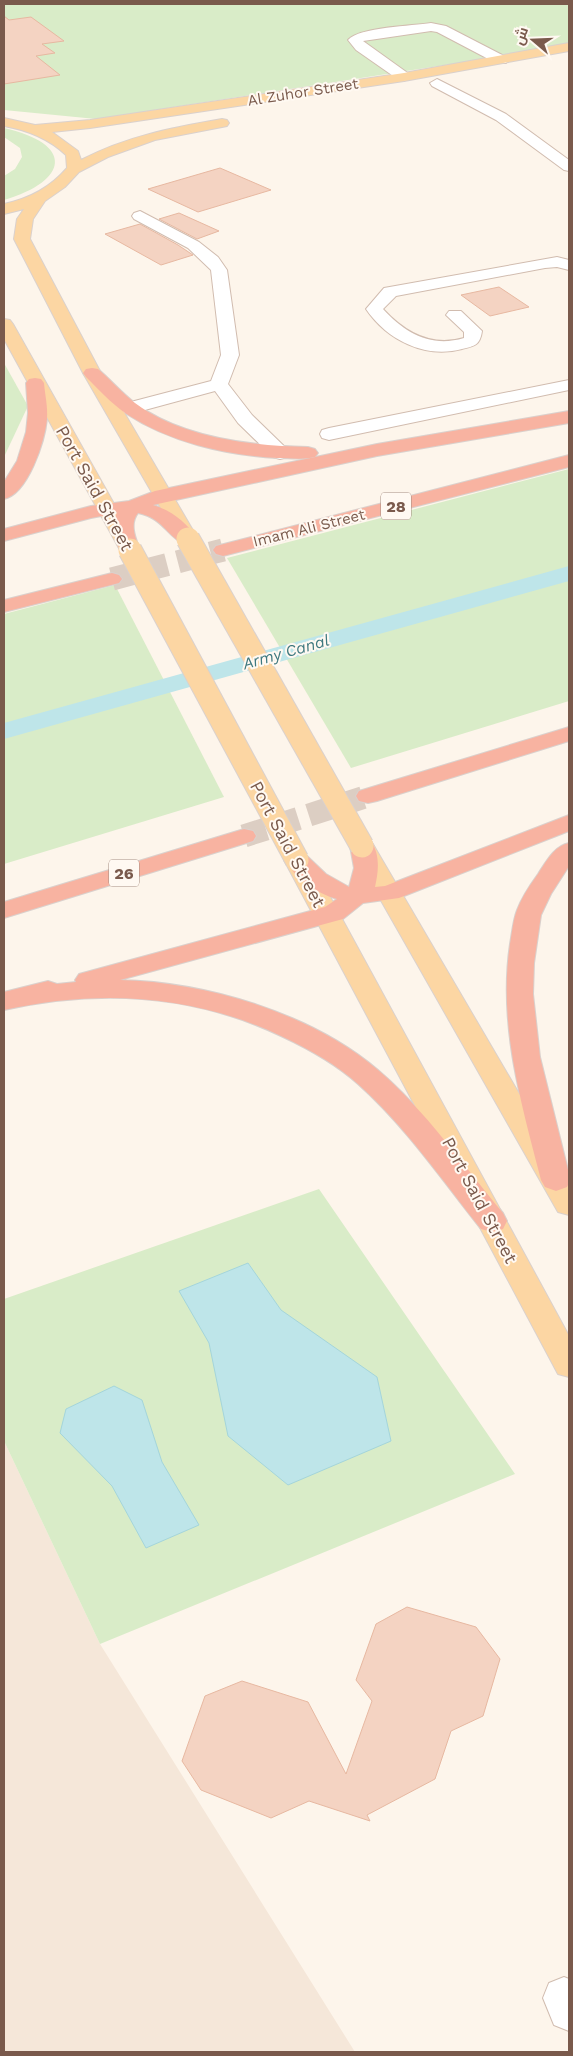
<svg xmlns="http://www.w3.org/2000/svg" width="573" height="2056" viewBox="0 0 573 2056" font-family="'Work Sans',Cairo,sans-serif">
  <style>
    .residential { fill: #f5e7d9 }
    .green { fill: #d9ecc8 }
    .water { fill: #bee5e9; stroke: #a4d5db }
    .lines { fill: none; stroke-linecap: round; stroke-linejoin: round }
    .canal { fill: #bee5e9; fill-rule: evenodd }
    .building { fill: #f4d3c2; stroke: #e7b8a1 }
    .highway-tunnel { stroke: #dccec3; stroke-width: 23; stroke-dasharray: 23 11; stroke-linecap: butt }
    .minor-casing { stroke: #d1bcaf; stroke-width: 2 }
    .major-casing { stroke: #dad1cd; stroke-width: 2 }
    .highway-casing { stroke: #dad1cd; stroke-width: 2 }
    .minor { fill: #fff; fill-rule: evenodd }
    .major { fill: #fcd6a3; fill-rule: evenodd }
    .highway { fill: #f8b3a1; fill-rule: evenodd }
    .major-bridge-far1-casing { stroke: #dad1cd; stroke-width: 20; stroke-linecap: butt }
    .major-bridge-casing { stroke: #dad1cd; stroke-width: 25; stroke-linecap: butt }
    .major-bridge-far1 { stroke: #fcd6a3; stroke-width: 18 }
    .major-bridge { stroke: #fcd6a3; stroke-width: 23 }
    .labels { text-anchor: middle; dominant-baseline: central; stroke-width: 4; stroke-linejoin: round; paint-order: stroke }
    .far-street-label { font-size: 15px; fill: #7a5a4c; stroke: #fff9f2 }
    .shield { fill: #fff9f2; stroke: #a28a7e; stroke-width: 1 }
    .shield-label { font-size: 16px; font-weight: bold; fill: #7a5a4c }
    .far-water-label { font-size: 16px; font-style: italic; fill: #3e787f; stroke: #fff9f2 }
    .street-label { font-size: 18px; fill: #7a5a4c; stroke: #fff9f2 }
  </style>
  <rect width="100%" height="100%" fill="#fdf5eb"/>
  <!-- residential -->
  <polygon class="residential" points="4,1441 100,1644 355,2052 4,2052"/>
  <!-- green -->
  <g class="green">
    <polygon points="4,4 569,4 569,46 96,119 4,110"/>
    <path d="M4,128C75,144 69,181 4,200V176L15,169L22,157L20,148L4,137Z"/>
    <polygon points="4,363 28,406 4,457"/>
    <polygon points="569,469 569,701 351,768 227,558"/>
    <polygon points="115,585 224,797 4,864 4,614"/>
    <polygon points="319,1189 515,1474 100,1644 4,1441 4,1299"/>
  </g>
  <!-- water -->
  <g class="water">
    <polygon points="248,1263 281,1310 377,1377 391,1441 288,1485 228,1436 209,1343 179,1291"/>
    <polygon points="114,1386 142,1400 162,1462 199,1525 146,1548 112,1486 60,1433 66,1409"/>
  </g>
  <g class="lines">
    <!-- canal -->
    <polygon class="canal" points="569,566 569,581 4,739 4,723"/>
  </g>
  <!-- building -->
  <g class="building">
    <polygon points="4,16 9,20 31,17 64,41 42,44 55,53 36,56 60,75 4,84"/>
    <polygon points="220,168 271,190 198,212 148,189"/>
    <polygon points="179,213 219,231 197,239 159,219"/>
    <polygon points="140,224 178,245 193,255 161,265 105,234"/>
    <polygon points="499,287 529,307 490,316 461,295"/>
    <polygon points="407,1607 476,1627 500,1659 483,1716 451,1731 435,1779 367,1815 370,1821 309,1801 271,1818 201,1790 182,1761 205,1696 242,1681 308,1702 346,1774 372,1701 356,1680 376,1624"/>
  </g>
  <g class="lines">
    <!-- highway-tunnel -->
    <g class="highway-tunnel">
      <polyline points="112,579 223,550"/>
      <polyline points="244,836 368,796"/>
    </g>
    <!-- minor casing -->
    <g class="minor-casing">
      <g id="minor">
        <path d="M431,23L446,26L506,57L508,60L506,63H496L437,32L431,31L363,41L409,74L411,77L404,81L399,80L356,50L348,40C359,27 413,26 431,23Z"/>
        <polygon points="437,79 506,114 569,160 569,171 564,170 496,120 432,86 430,83"/>
        <polygon points="140,211 199,242 218,257 227,270 239,355 228,384 252,415 287,449 290,453 287,457 280,459 273,457 238,423 215,391 130,414 123,412 121,408 123,404 211,381 221,355 211,270 188,248 134,219 132,216 134,213"/>
        <path d="M557,257L569,260V270L557,267L545,268L396,296L383,309C405,333 431,348 464,338V332L446,315L449,311H461L482,331C480,345 475,346 462,349C425,359 387,340 366,309L384,288Z"/>
        <polygon points="569,380 569,390 329,440 322,438 320,434 322,430 329,428"/>
        <polygon points="564,1977 569,1979 569,2031 554,2025 543,1998 549,1983"/>
      </g>
    </g>
    <!-- major casing -->
    <g class="major-casing">
      <g id="major">
        <path d="M569,43V51L404,81L90,128L52,132L78,151L81,160C127,136 171,128 222,119L227,120L229,123L227,126L222,127L155,140L108,157L79,172L65,187L45,201L33,219L30,239L101,373L198,539L195,543L188,545L181,543L83,373L14,239L17,219L24,209L4,214V204C28,199 50,188 67,168L66,155C48,138 27,130 4,126V118L35,125L90,120L404,73Z"/>
        <polygon points="4,319 10,320 13,324 140,550 137,554 130,556 123,554 120,550 4,339"/>
        <polygon points="362,839 371,841 374,846 569,1179 569,1215 558,1212 350,846 353,841"/>
        <polygon points="297,852 306,855 310,860 569,1336 569,1377 558,1374 284,860 288,855"/>
      </g>
    </g>
    <!-- highway casing -->
    <g class="highway-casing">
      <g id="highway">
        <path d="M92,368L98,369C111,380 122,393 135,403C182,438 252,446 308,447L315,449L318,453L315,457C303,460 289,458 277,458C225,455 169,442 125,413C111,403 98,389 86,377L83,373L86,369Z"/>
        <path d="M35,378L41,379L44,383C45,395 48,407 47,419C45,441 28,494 4,499V482L17,461L26,432L28,413L26,383L29,379Z"/>
        <path d="M569,411V423L377,456L153,505C171,510 187,523 198,539L195,543C190,545 185,546 180,542C164,531 161,518 138,513C129,524 136,539 140,550L137,554L130,556L123,554C115,543 110,526 117,513L91,518L4,541V529L91,506L129,501L155,491L377,444Z"/>
        <polygon points="569,455 569,467 223,556 216,554 213,550 216,546"/>
        <polygon points="112,573 119,575 122,579 119,583 4,612 4,600"/>
        <polygon points="569,727 569,741 377,801 368,803 359,801 356,796 359,791"/>
        <path d="M569,815V831L399,898L363,903L343,919L120,980C206,982 311,1013 378,1070C426,1111 463,1165 503,1213L507,1221L503,1229L492,1232L481,1229C442,1180 405,1126 358,1084C336,1064 309,1049 281,1036C193,994 98,989 4,1010V992L48,981L57,984L76,982L75,980L79,974L325,907L337,899C315,893 297,879 284,860L288,855L297,852L306,855L326,874L349,887L354,868L350,846L353,841L362,839L371,841C381,856 378,873 375,887L385,886Z"/>
        <polygon points="244,829 253,831 256,836 253,841 4,918 4,902"/>
        <path d="M569,843V866L551,894L541,915L534,963L533,994L540,1057L569,1174V1183L567,1187L556,1191L545,1187L541,1180C521,1103 498,1024 510,944C512,933 513,920 517,910C522,897 530,885 538,874C546,862 554,846 569,843Z"/>
      </g>
    </g>
    <!-- minor -->
    <use href="#minor" class="minor"/>
    <!-- major -->
    <use href="#major" class="major"/>
    <!-- highway -->
    <use href="#highway" class="highway"/>
    <!-- major-bridge-far1 casing -->
    <g class="major-bridge-far1-casing">
      <polyline id="major-bridge-far1" points="188,539 189,541"/>
    </g>
    <!-- major-bridge casing -->
    <g class="major-bridge-casing">
      <g id="major-bridge">
        <polyline points="188,539 362,846"/>
        <polyline points="130,550 297,860"/>
      </g>
    </g>
    <!-- major-bridge-far1 -->
    <use href="#major-bridge-far1" class="major-bridge-far1"/>
    <!-- major-bridge -->
    <use href="#major-bridge" class="major-bridge"/>
  </g>
  <g class="labels">
    <!-- far-street labels -->
    <g class="far-street-label">
      <text transform="translate(303 92) rotate(-9)">Al Zuhor Street</text>
      <text transform="translate(309 528) rotate(-14)">Imam Ali Street</text>
    </g>
    <!-- shield labels -->
    <g class="shield">
      <rect x="381" y="492.5" width="30" height="27" rx="4"/>
      <rect x="109" y="859.5" width="30" height="27" rx="4"/>
    </g>
    <g class="shield-label">
      <text x="396" y="506">28</text>
      <text x="124" y="873">26</text>
    </g>
    <!-- far-water labels -->
    <g class="far-water-label">
      <text transform="translate(286 652) rotate(-16)">Army Canal</text>
    </g>
    <!-- street labels -->
    <g class="street-label">
      <text transform="translate(95 488) rotate(61)">Port Said Street</text>
      <text transform="translate(288 844) rotate(62)">Port Said Street</text>
      <text transform="translate(480 1200) rotate(62)">Port Said Street</text>
    </g>
  </g>
  <!-- border -->
  <rect width="573" height="2056" fill="none" stroke="#7a5a4c" stroke-width="10"/>
  <!-- north arrow -->
  <g transform="translate(533 40) rotate(289)" stroke="#fff9f2" stroke-width="4" paint-order="stroke">
  <path d="M0-4L9 19L0 12L-9 19Z" fill="#7a5a4c"/>
  <text y="-8" font-size="14" font-weight="bold" text-anchor="middle" fill="#7a5a4c">ش</text>
  </g>
</svg>
